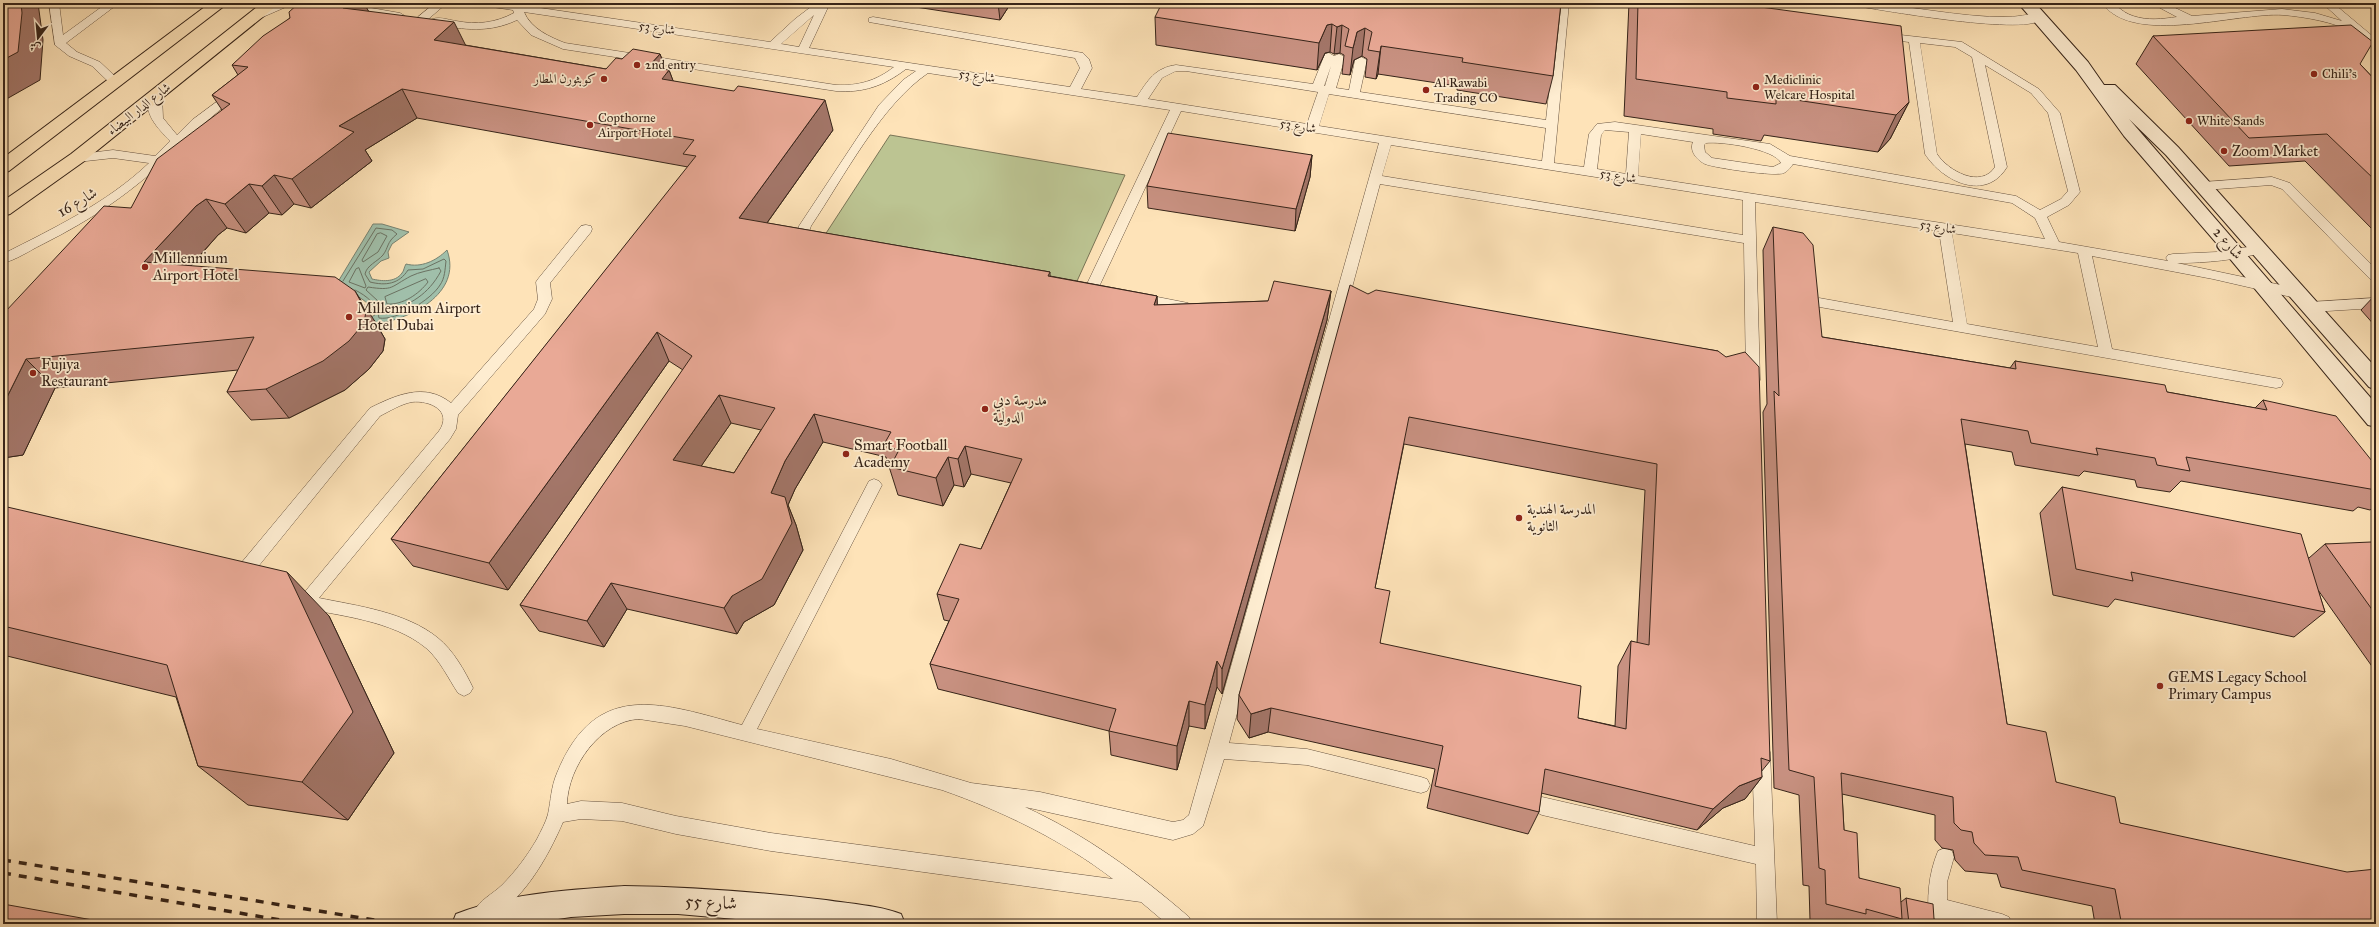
<svg xmlns="http://www.w3.org/2000/svg" width="2379" height="927" viewBox="0 0 2379 927" font-family="'IM FELL Great Primer',Amiri,serif">
  <style>
    .green { fill: #bcc492; stroke: #797456 }
    .water { fill: #a0bfaa; stroke: #768170 }
    .lines { fill: none; stroke-linecap: round; stroke-linejoin: round }
    .shore { stroke: #6b7262; stroke-width: 1 }
    .lane-casing { stroke: #685441; stroke-width: 1 }
    .secondary-casing { stroke: #362419; stroke-width: 2 }
    .primary-casing { stroke: #362419; stroke-width: 2 }
    .lane { fill: #feedd1; fill-rule: evenodd }
    .secondary { fill: #feedd1; fill-rule: evenodd }
    .primary { fill: #fee3b8; fill-rule: evenodd }
    .rail { stroke: #362419; stroke-width: 3.5; stroke-dasharray: 8 8; stroke-linecap: butt }
    .wall { fill: #c89181; stroke: #362419; fill-rule: evenodd }
    .shaded-wall { fill: #a37669; stroke: #362419 }
    .building { fill: #e9a996; stroke: #362419; fill-rule: evenodd }
    .poi-dot { fill: #8f2418; stroke: #feedd1; stroke-width: 1.5 }
    .labels { text-anchor: middle; dominant-baseline: central; stroke-width: 3.5; stroke-linejoin: round; paint-order: stroke }
    .far-street-label { font-size: 13px; fill: #362419; stroke: #feedd1 }
    .far-poi-label { font-size: 13px; fill: #362419; stroke: #feedd1; text-anchor: start }
    .poi-label { font-size: 15px; fill: #362419; stroke: #feedd1; text-anchor: start }
    .street-label { font-size: 15px; fill: #362419; stroke: #feedd1 }
    .near-street-label { font-size: 18px; fill: #362419; stroke: #feedd1 }
  </style>
  <rect width="100%" height="100%" fill="#fee3b8"/>
  <filter id="stains"><feTurbulence type="fractalNoise" baseFrequency=".005" numOctaves="4"/><feColorMatrix values="0 0 0 0 .2 0 0 0 0 .09 0 0 0 0 .02 0 0 0 .5 -.17"/></filter>
  <radialGradient id="worn" r=".72"><stop offset=".6" stop-color="#630" stop-opacity="0"/><stop offset="1" stop-color="#630" stop-opacity=".3"/></radialGradient>
  <!-- green -->
  <polygon class="green" points="890,135 1125,175 1073,290 819,244"/>
  <!-- water -->
  <path class="water" d="M373,224H382L409,232L392,244L388,252L389,258L381,261L369,272L372,279C381,281 395,283 402,273C404,271 404,267 406,264C421,268 436,261 447,250C463,294 409,320 374,324L369,318L375,315C366,296 353,294 333,290Z"/>
  <g class="lines">
    <!-- shore -->
    <g class="shore">
      <polygon points="381,233 387,236 378,252 363,262 362,260 377,234"/>
      <polygon points="359,268 366,286 365,288 349,282 356,269"/>
      <path d="M439,268L441,271C428,295 411,304 386,313L378,301L366,290L368,287C394,291 390,287 411,276C419,272 431,270 439,268Z"/>
      <path d="M426,279L428,282C419,294 403,305 387,304L385,297Z"/>
      <path d="M343,281L376,228L392,230L397,234C386,243 389,247 383,255C377,262 367,265 365,274L370,282C386,286 399,284 408,270L423,269L444,259L446,261C445,269 445,278 440,285C431,300 396,321 379,318C377,304 367,296 355,290"/>
    </g>
    <!-- lane casing -->
    <g class="lane-casing">
      <g id="lane">
        <polygon points="49,3 59,3 63,35 107,3 119,3 66,43 77,52 100,62 120,81 122,83 120,85 112,85 92,66 69,56 55,45"/>
        <polygon points="280,3 295,3 256,20 248,20 247,18"/>
        <polygon points="435,3 447,3 426,21 418,21 418,17"/>
        <path d="M480,3H507L770,42L795,19L816,3H830L809,48L1070,87L1080,68L1075,58L869,22V18L873,17L1083,53L1089,59L1092,68L1081,89L1137,97C1148,80 1155,68 1176,65L1313,84L1325,54L1329,53L1334,56L1339,54L1345,57L1336,88L1349,90L1355,60L1361,57L1367,60L1360,92L1546,120L1559,3H1569L1554,163L1584,167L1589,134L1597,124L1615,122L1770,144L1790,156L2016,196L2040,210L2061,199L2068,191L2048,113L2031,93L1985,65L2007,167C1986,202 1943,182 1925,154L1909,42L1883,39L1877,36L1883,33L1962,42L2039,89L2060,113L2080,192L2069,205L2047,217L2059,242L2168,261L2166,258L2168,255L2173,254L2217,252L2260,245L2265,246L2267,249L2265,252C2236,260 2207,263 2177,263L2300,289L2307,294L2300,299L2213,279L2092,256L2112,349L2281,379L2283,383L2281,387L2276,388L1814,306L1812,303L1819,298L1953,322L1939,231L1755,202L1760,380L1758,384H1748L1746,380L1744,243L1380,184L1229,743L1307,749L1421,777L1427,779L1430,785L1427,791L1421,793L1307,765L1224,759L1203,826L1193,834L1173,840L1025,807C1086,835 1138,873 1189,917L1192,924H1167L1141,902L771,851L676,834L622,821L581,819L563,822C548,857 521,906 484,921L477,919L474,912C479,900 493,894 502,885C516,871 527,856 537,839C541,831 546,822 548,814C551,800 551,787 557,773C596,677 664,704 742,725L869,481L874,479L879,481L882,485L757,729L891,759L971,783L1040,792L1173,822L1183,820L1189,815L1379,143L1181,111L1098,289L1096,292L1078,301L1071,296L1086,286L1170,110L928,73C880,106 844,177 811,226L808,235L815,246L809,250C797,247 795,237 799,226L879,105L903,80L916,71L906,69C884,86 863,93 836,91L563,49L531,35L517,20C490,33 464,30 435,24L430,21C435,15 449,20 456,21C477,25 495,23 514,13L513,10L485,6ZM524,12L894,67C876,81 858,86 836,85L565,43C550,37 531,29 524,12ZM814,15L799,47L781,44ZM1920,43L1955,47L1972,57L1995,167C1981,189 1948,171 1937,154ZM1331,66L1325,86H1324ZM1176,71H1186L1318,92L1307,124L1148,99L1162,78ZM1329,94L1546,128L1542,161L1319,126ZM1605,130L1629,132L1626,174L1597,169L1601,135ZM1641,134L1693,142C1689,151 1697,160 1705,164C1715,168 1777,177 1784,173C1788,171 1791,167 1793,164L2012,203L2035,218L2045,239L1638,176ZM1706,143C1721,141 1775,149 1781,163L1773,167L1712,158L1705,152L1704,145ZM1391,145L1743,200V235L1382,176ZM1952,233L2078,253L2098,347L1967,324ZM639,719L685,726L942,790C1002,811 1062,840 1113,879L771,833L676,816L622,803L581,801L567,804C568,767 600,721 639,719Z"/>
        <path d="M1851,3C1904,3 1956,18 2009,17C2018,17 2039,11 2044,18C2030,37 1883,10 1856,6Z"/>
        <path d="M2102,3C2120,3 2118,11 2133,16C2148,21 2162,19 2177,17L2151,3H2165L2192,16L2282,9L2315,13L2342,21L2322,3H2333L2376,39V48C2367,46 2362,36 2354,32C2333,22 2306,17 2283,15C2236,12 2133,47 2102,3Z"/>
        <polygon points="348,4 400,13 405,16 400,19 344,9 343,7"/>
        <path d="M234,89L238,90L240,92L238,94L183,142L186,149L184,152L175,151C134,191 93,219 41,245C29,251 16,260 3,263V254C54,228 107,203 149,163L113,158L77,162L71,158L73,155L113,150L155,156L170,141C159,129 140,112 152,94H160L162,96L163,118L177,135L192,120Z"/>
        <polygon points="2272,177 2290,183 2376,269 2376,282 2371,280 2282,189 2271,185 2204,190 2198,186 2204,182"/>
        <path d="M586,225L591,226L592,229L591,232L550,283L552,299L545,314L458,415L456,429L450,439L319,598C358,606 406,612 438,638C453,650 465,671 473,688L470,693L464,696L458,693C448,678 440,660 426,648C392,620 340,616 298,607L292,605L290,600L292,595L303,594L439,431C453,411 430,400 412,402C401,404 390,411 380,416L244,584L238,586L232,584L230,579L232,574L370,408C396,395 425,382 451,403L534,309L538,299L536,282L538,279L581,226Z"/>
        <polygon points="1137,293 1188,303 1195,308 1188,313 1132,301 1130,298"/>
        <polygon points="2376,298 2376,308 2311,312 2304,307 2311,302"/>
        <polygon points="1761,744 1767,746 1770,752 1777,924 1757,924 1756,864 1542,815 1536,812 1533,806 1536,800 1542,797 1755,846 1752,752 1755,746"/>
        <path d="M1945,848L1952,851L1954,857L1947,882V900L2002,914L2009,917L2012,924H1966L1948,919L1949,924H1929C1927,898 1928,875 1938,851Z"/>
      </g>
    </g>
    <!-- secondary casing -->
    <g class="secondary-casing">
      <g id="secondary">
        <polygon points="2018,3 2035,3 2088,62 2104,85 2115,85 2178,147 2376,368 2376,390 2369,387 2166,155 2129,119 2376,404 2376,427 2368,425 2231,260 2124,136 2076,70"/>
        <path d="M624,886C692,887 759,892 826,900C850,904 878,905 901,914L905,924H794L678,914H624L571,917L526,924H452L456,914C508,893 569,890 624,886Z"/>
      </g>
    </g>
    <!-- primary casing -->
    <g class="primary-casing">
      <g id="primary">
        <polygon points="210,3 228,3 9,171 3,173 3,158"/>
        <polygon points="262,3 280,3 83,162 10,214 3,216 3,201 71,154"/>
      </g>
    </g>
    <!-- lane -->
    <use href="#lane" class="lane"/>
    <!-- secondary -->
    <use href="#secondary" class="secondary"/>
    <!-- primary -->
    <use href="#primary" class="primary"/>
    <!-- rail -->
    <g class="rail">
      <polyline points="3,860 399,924"/>
      <polyline points="3,873 304,924"/>
    </g>
  </g>
  <!-- wall -->
  <g class="wall">
    <path d="M299,3H364L368,11L465,45L606,69L622,59L660,54L666,70H669L673,81L833,130L767,223L1050,272V276L1157,296V305L1268,301L1331,291L1327,320L1222,694L1217,687L1205,729L1189,726L1177,770L1111,755L1109,731L938,689L930,664L949,621L944,620L937,594L981,549L1011,483L971,474L964,487L954,485L943,506L898,495L886,457L823,442L795,489L788,505L796,525L803,550L774,605L744,622L737,634L627,609L604,647L539,631L520,605L683,370L669,361L508,590L413,566L391,539L688,167L417,118L365,150L372,161L311,208L294,204L282,215L269,213L246,233L227,228L218,235L191,266L374,320L385,339L383,351L369,369L345,390L289,418L251,420L227,392L238,370L55,388L23,455L3,458V312H5L131,208L222,110L212,95L238,75L232,65L290,18ZM731,423L761,430L734,473L701,466Z"/>
    <polygon points="890,3 1011,3 1000,20"/>
    <polygon points="1561,3 1553,76 1546,104 1457,90 1457,86 1378,74 1376,79 1365,77 1367,59 1362,56 1354,60 1350,75 1342,74 1344,55 1340,53 1334,54 1330,52 1325,53 1317,70 1156,45 1155,17"/>
    <polygon points="1629,3 1731,3 1909,102 1890,139 1878,152 1764,135 1761,141 1713,134 1713,129 1624,116"/>
    <polygon points="2153,36 2360,64 2376,81 2376,233 2305,161 2229,166 2136,64"/>
    <polygon points="1312,155 1310,177 1295,231 1148,208 1147,186"/>
    <polygon points="1773,227 1822,337 2010,368 2015,361 2167,392 2255,408 2263,400 2376,466 2376,506 2370,510 2358,507 2353,511 2181,481 2170,492 2137,487 2135,480 2084,471 2079,476 2015,465 2012,452 1965,444 2007,724 2056,782 2120,823 2376,924 2095,924 2092,906 2001,887 1997,874 1965,871 1955,860 1953,850 1942,848 1935,840 1935,815 1842,794 1844,830 1859,878 1901,902 1906,898 1934,919 1937,924 1902,924 1901,919 1896,924 1827,924 1810,920 1809,886 1803,885 1799,795 1774,788 1763,412 1767,404 1763,250"/>
    <path d="M1368,294L1718,351L1770,761L1761,772L1762,777L1745,799L1723,808L1697,830L1541,793L1539,812L1528,834L1427,808L1435,769L1268,732L1249,738L1237,719L1239,695ZM1404,444L1645,490L1637,643L1631,641L1618,666L1615,726L1578,718L1380,643L1375,588Z"/>
    <polygon points="2376,294 2376,327 2361,310"/>
    <polygon points="2062,487 2309,558 2325,544 2376,548 2376,672 2318,590 2325,612 2294,637 2115,599 2108,607 2053,595 2040,513"/>
    <polygon points="3,506 329,616 394,753 348,820 248,805 198,766 176,697 7,656 3,653"/>
  </g>
  <!-- shaded-wall -->
  <g class="shaded-wall">
    <polygon points="21,3 38,3 43,40 40,80 3,101 3,60"/>
    <polygon points="349,3 364,3 375,23 343,8"/>
    <polygon points="998,3 1011,3 1000,20"/>
    <polygon points="454,22 468,50 434,40"/>
    <polygon points="1332,24 1330,52 1325,53 1317,70 1319,43 1327,25"/>
    <polygon points="1342,25 1340,53 1334,54 1337,27"/>
    <polygon points="1365,28 1362,56 1354,60 1350,75 1353,48 1357,32"/>
    <polygon points="1381,46 1378,74 1376,79 1380,52"/>
    <polygon points="660,54 667,73 669,70 680,99 648,67"/>
    <polygon points="402,89 417,118 365,150 372,161 311,208 292,179 339,126"/>
    <polygon points="825,100 833,130 749,248 739,218"/>
    <polygon points="1909,102 1890,139 1878,152 1896,115"/>
    <polygon points="1312,155 1310,177 1295,231 1296,209"/>
    <polygon points="274,175 294,204 282,215 262,186"/>
    <polygon points="249,184 269,213 246,233 225,204"/>
    <polygon points="206,199 227,228 218,235 168,291 144,262 196,206"/>
    <polygon points="355,291 374,320 385,339 383,351 369,369 345,390 289,418 266,389"/>
    <polygon points="1331,291 1327,320 1222,694 1222,669"/>
    <polygon points="1157,296 1158,325 1154,305"/>
    <polygon points="657,332 669,361 508,590 489,563"/>
    <polygon points="26,359 55,388 23,455 3,458 3,405"/>
    <polygon points="719,395 731,423 686,488 673,460"/>
    <polygon points="814,414 823,442 795,489 788,505 796,525 803,550 774,605 744,622 737,634 724,608 732,596 771,493 785,461"/>
    <polygon points="965,446 971,474 964,487 958,459"/>
    <polygon points="948,457 954,485 943,506 936,478"/>
    <polygon points="287,572 329,616 394,753 348,820 302,782"/>
    <polygon points="611,583 627,609 604,647 587,621"/>
    <polygon points="1217,661 1217,687 1205,729 1205,705"/>
    <polygon points="1189,701 1189,726 1177,770 1177,746"/>
    <polygon points="1271,708 1268,732 1249,738 1251,714"/>
    <polygon points="1762,777 1745,799 1723,808 1697,830 1713,809 1739,786"/>
  </g>
  <!-- building -->
  <g class="building">
    <polygon points="3,3 21,3 22,13 18,52 3,60"/>
    <path d="M299,3H349L343,8L454,22L434,40L606,69L616,58L622,59L633,49L660,54L648,67L669,70L662,79L734,91L738,86L825,100L739,218L1050,272L1048,276L1157,296L1154,305L1268,301L1274,281L1331,291L1222,669L1217,661L1205,705L1189,701L1177,746L1109,731L1116,709L930,664L959,599L937,594L960,544L981,549L1022,459L965,446L958,459L948,457L936,478L890,467L899,450L883,446L891,432L814,414L785,461L771,493L785,497L792,523L762,579L732,596L724,608L611,583L587,621L520,605L692,356L657,332L489,563L391,539L696,156L683,154L694,140L402,89L339,126L354,132L292,179L274,175L262,186L249,184L225,204L206,199L196,206L144,262L335,277L355,291L366,311L364,323L349,341L323,361L266,389L227,392L254,337L26,359L3,405V312H5L104,206L131,208L157,159L230,104L212,95L248,67L232,65L263,36L290,18L289,12ZM719,395L775,408L734,473L673,460Z"/>
    <polygon points="1162,3 1561,3 1553,76 1462,62 1463,58 1381,46 1380,52 1368,50 1372,32 1365,28 1357,32 1353,48 1345,46 1349,29 1342,25 1337,27 1332,24 1327,25 1319,43 1155,17"/>
    <polygon points="1638,3 1731,3 1901,26 1909,102 1896,115 1776,97 1776,104 1727,98 1727,92 1636,79"/>
    <polygon points="2351,25 2373,42 2360,64 2376,81 2376,181 2327,134 2249,138 2153,36"/>
    <polygon points="1168,133 1312,155 1296,209 1147,186"/>
    <polygon points="1773,227 1803,233 1813,245 1822,337 2016,369 2015,361 2165,385 2167,392 2267,410 2263,400 2336,416 2376,466 2376,490 2186,457 2190,471 2157,465 2155,458 2096,448 2098,455 2031,443 2028,431 1961,419 2007,724 2046,732 2056,782 2115,797 2120,823 2347,872 2376,869 2376,924 2134,924 2121,921 2115,889 2022,870 2018,857 1985,855 1974,843 1972,832 1961,830 1954,823 1953,797 1841,773 1844,830 1857,833 1859,878 1900,888 1902,919 1866,909 1866,914 1826,904 1825,870 1819,868 1814,777 1789,770 1774,391 1779,396"/>
    <path d="M1350,285L1368,294L1376,290L1718,351L1726,357L1745,352L1759,367L1770,761L1761,758L1762,777L1739,786L1713,809L1545,769L1539,812L1435,786L1443,746L1271,708L1251,714L1239,695ZM1409,417L1657,464L1649,645L1631,641L1626,729L1578,718L1581,686L1380,643L1390,591L1375,588Z"/>
    <polygon points="2062,487 2301,534 2325,612 2131,572 2133,581 2076,569"/>
    <polygon points="3,506 287,572 353,712 302,782 198,766 167,665 3,626"/>
    <polygon points="2371,542 2376,548 2376,615 2325,544"/>
    <polygon points="1906,898 1933,904 1934,919 1937,920 1937,924 1913,924 1909,923"/>
    <polygon points="3,904 115,924 3,924"/>
  </g>
  <!-- markers -->
  <g class="poi-dot">
    <circle cx="637" cy="65" r="4"/>
    <circle cx="2314" cy="74" r="4"/>
    <circle cx="604" cy="79" r="4"/>
    <circle cx="1756" cy="87" r="4"/>
    <circle cx="1426" cy="90" r="4"/>
    <circle cx="2189" cy="121" r="4"/>
    <circle cx="590" cy="125" r="4"/>
    <circle cx="2224" cy="151" r="4"/>
    <circle cx="145" cy="267" r="4"/>
    <circle cx="349" cy="317" r="4"/>
    <circle cx="33" cy="373" r="4"/>
    <circle cx="985" cy="409" r="4"/>
    <circle cx="846" cy="454" r="4"/>
    <circle cx="1519" cy="518" r="4"/>
    <circle cx="2160" cy="686" r="4"/>
  </g>
  <g class="labels">
    <!-- far-street labels -->
    <g class="far-street-label">
      <text transform="translate(657 28) rotate(8)">شارع 53</text>
      <text transform="translate(977 76) rotate(8)">شارع 53</text>
      <text transform="translate(139 109) rotate(-38)">شارع الدار البيضاء</text>
      <text transform="translate(1298 126) rotate(9)">شارع 53</text>
      <text transform="translate(1618 176) rotate(9)">شارع 53</text>
      <text transform="translate(1938 227) rotate(9)">شارع 53</text>
    </g>
    <!-- far-poi labels -->
    <g class="far-poi-label">
      <text x="645" y="65">2nd entry</text>
      <text x="2322" y="74">Chili's</text>
      <text x="596" y="79" text-anchor="end">كوبثورن المطار</text>
      <text x="1764" y="80">Mediclinic<tspan x="1764" dy="15">Welcare Hospital</tspan></text>
      <text x="1434" y="83">Al Rawabi<tspan x="1434" dy="15">Trading CO</tspan></text>
      <text x="598" y="118">Copthorne<tspan x="598" dy="15">Airport Hotel</tspan></text>
      <text x="2197" y="121">White Sands</text>
    </g>
    <!-- poi labels -->
    <g class="poi-label">
      <text x="2232" y="151">Zoom Market</text>
      <text x="153" y="258">Millennium<tspan x="153" dy="17">Airport Hotel</tspan></text>
      <text x="357" y="308">Millennium Airport<tspan x="357" dy="17">Hotel Dubai</tspan></text>
      <text x="41" y="364">Fujiya<tspan x="41" dy="17">Restaurant</tspan></text>
      <text x="993" y="400">مدرسة دبي<tspan x="993" dy="17">الدولية</tspan></text>
      <text x="854" y="445">Smart Football<tspan x="854" dy="17">Academy</tspan></text>
      <text x="1527" y="509">المدرسة الهندية<tspan x="1527" dy="17">الثانوية</tspan></text>
      <text x="2168" y="677">GEMS Legacy School<tspan x="2168" dy="17">Primary Campus</tspan></text>
    </g>
    <!-- street labels -->
    <g class="street-label">
      <text transform="translate(77 202) rotate(-31)">شارع 16</text>
      <text transform="translate(2228 243) rotate(49)">شارع 2</text>
    </g>
    <!-- near-street labels -->
    <g class="near-street-label">
      <text transform="translate(711 902) rotate(3)">شارع 55</text>
    </g>
  </g>
  <!-- margin -->
  <rect width="2379" height="927" fill="none" stroke="#fee3b8" stroke-width="16"/>
  <rect x="4" y="4" width="2371" height="919" fill="none" stroke="#362419" stroke-width="2"/>
  <rect x="8" y="8" width="2363" height="911" fill="none" stroke="#362419"/>
  <!-- north arrow -->
  <g transform="translate(38 38) rotate(196)" stroke="#feedd1" stroke-width="3" paint-order="stroke">
  <path d="M0-3L7 15L0 10L-7 15Z" fill="#362419"/>
  <text y="-6" font-size="11" font-weight="bold" text-anchor="middle" fill="#362419">ش</text>
  </g>
  <rect width="100%" height="100%" filter="url(#stains)"/>
  <rect width="100%" height="100%" fill="url(#worn)"/>
</svg>
